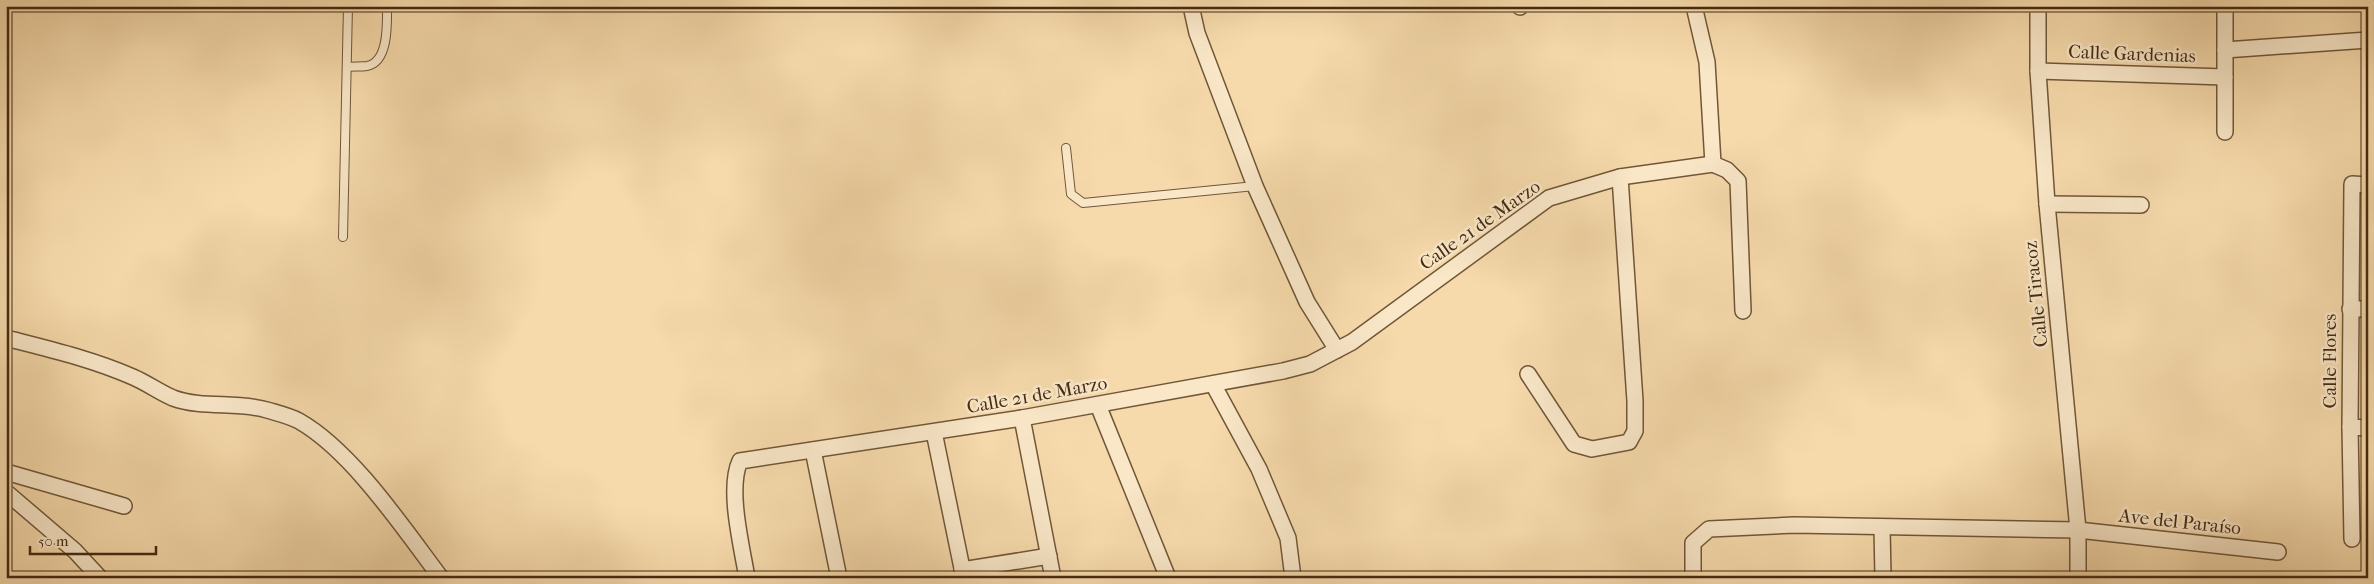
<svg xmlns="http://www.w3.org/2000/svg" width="2374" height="584" viewBox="0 0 2374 584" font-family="'IM FELL French Canon',serif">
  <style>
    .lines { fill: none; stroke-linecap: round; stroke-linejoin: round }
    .service-casing { stroke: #705738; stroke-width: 10 }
    .minor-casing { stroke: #705738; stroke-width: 18 }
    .service { stroke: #f9e7c8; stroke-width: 8 }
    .minor { stroke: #f9e7c8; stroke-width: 15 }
    .labels { text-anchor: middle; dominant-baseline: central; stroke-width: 5; stroke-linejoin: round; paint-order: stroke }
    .street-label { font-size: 19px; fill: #442b12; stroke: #f9e7c8 }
  </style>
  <rect width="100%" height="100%" fill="#f6daab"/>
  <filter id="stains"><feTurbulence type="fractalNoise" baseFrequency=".004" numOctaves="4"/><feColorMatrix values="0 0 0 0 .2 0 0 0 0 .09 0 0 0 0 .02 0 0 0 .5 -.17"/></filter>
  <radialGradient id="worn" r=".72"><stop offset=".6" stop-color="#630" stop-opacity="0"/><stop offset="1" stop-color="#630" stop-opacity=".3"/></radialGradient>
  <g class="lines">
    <!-- service casing -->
    <g class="service-casing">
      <g id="service">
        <path d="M347,67C353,66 360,67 367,66C389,62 387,23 387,6"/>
        <polyline points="1066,148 1071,194 1083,203 1255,186"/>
        <polyline points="343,237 348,6"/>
      </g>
    </g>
    <!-- minor casing -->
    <g class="minor-casing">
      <g id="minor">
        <polyline points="1191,6 1197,33 1255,186 1307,302 1337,350"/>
        <polyline points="1520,6 1520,7"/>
        <polyline points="1694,6 1707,62 1713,164"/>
        <polyline points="2038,6 2038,71 2047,204 2078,530 2078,578"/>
        <polyline points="2225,6 2225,132"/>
        <polyline points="2225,50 2368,40"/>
        <polyline points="2038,71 2225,77"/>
        <polyline points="1713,164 1727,170 1738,181 1743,311"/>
        <polyline points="2047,204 2141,205"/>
        <polyline points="2350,309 2368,309"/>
        <path d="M6,338C49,349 92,359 133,377C147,383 159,392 173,398C203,409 237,401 267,410C277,413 290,416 299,421C352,451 404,529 441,578"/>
        <polyline points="1528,374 1574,444 1592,449 1629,442 1635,431 1635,401 1620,177"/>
        <polyline points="1213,384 1259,469 1288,538 1293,578"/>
        <polyline points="1098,405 1168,578"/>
        <polyline points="1022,418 1053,578"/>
        <polyline points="2350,427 2368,428"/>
        <polyline points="934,432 964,578"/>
        <polyline points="813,450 839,578"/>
        <polyline points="6,472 124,506"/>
        <polyline points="6,492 75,551 100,578"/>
        <polyline points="1882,527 1883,578"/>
        <polyline points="2352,539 2350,427 2352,184 2368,185"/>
        <polyline points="962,570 1049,556"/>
        <path d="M747,578C742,547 727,489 740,461L1022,418L1283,371L1310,364L1352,342L1549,198L1620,177L1713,164"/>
        <polyline points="1693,578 1693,543 1709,529 1794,525 2078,530 2278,552"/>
      </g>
    </g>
    <!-- service -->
    <use href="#service" class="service"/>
    <!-- minor -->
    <use href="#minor" class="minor"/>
  </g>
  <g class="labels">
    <!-- street labels -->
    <g class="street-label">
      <text transform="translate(2132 54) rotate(2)">Calle Gardenias</text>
      <text transform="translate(1480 225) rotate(-35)">Calle 21 de Marzo</text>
      <text transform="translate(2036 294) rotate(-96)">Calle Tiracoz</text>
      <text transform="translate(2330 361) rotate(-90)">Calle Flores</text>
      <text transform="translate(1037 395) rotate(-10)">Calle 21 de Marzo</text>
      <text transform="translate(2180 522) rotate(6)">Ave del Paraíso</text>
    </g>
  </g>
  <!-- margin -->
  <rect width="2374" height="584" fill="none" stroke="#f6daab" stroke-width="25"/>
  <rect x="8" y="8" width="2359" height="569" fill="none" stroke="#442b12" stroke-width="2.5"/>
  <rect x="12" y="12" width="2349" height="559" fill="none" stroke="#442b12"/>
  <!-- scale -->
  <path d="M30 546v8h126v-8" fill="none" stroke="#442b12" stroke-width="2.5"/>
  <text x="38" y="546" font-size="15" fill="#442b12" stroke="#f9e7c8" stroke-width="4" paint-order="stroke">50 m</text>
  <rect width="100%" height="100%" filter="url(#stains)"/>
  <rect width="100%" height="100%" fill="url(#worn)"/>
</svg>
